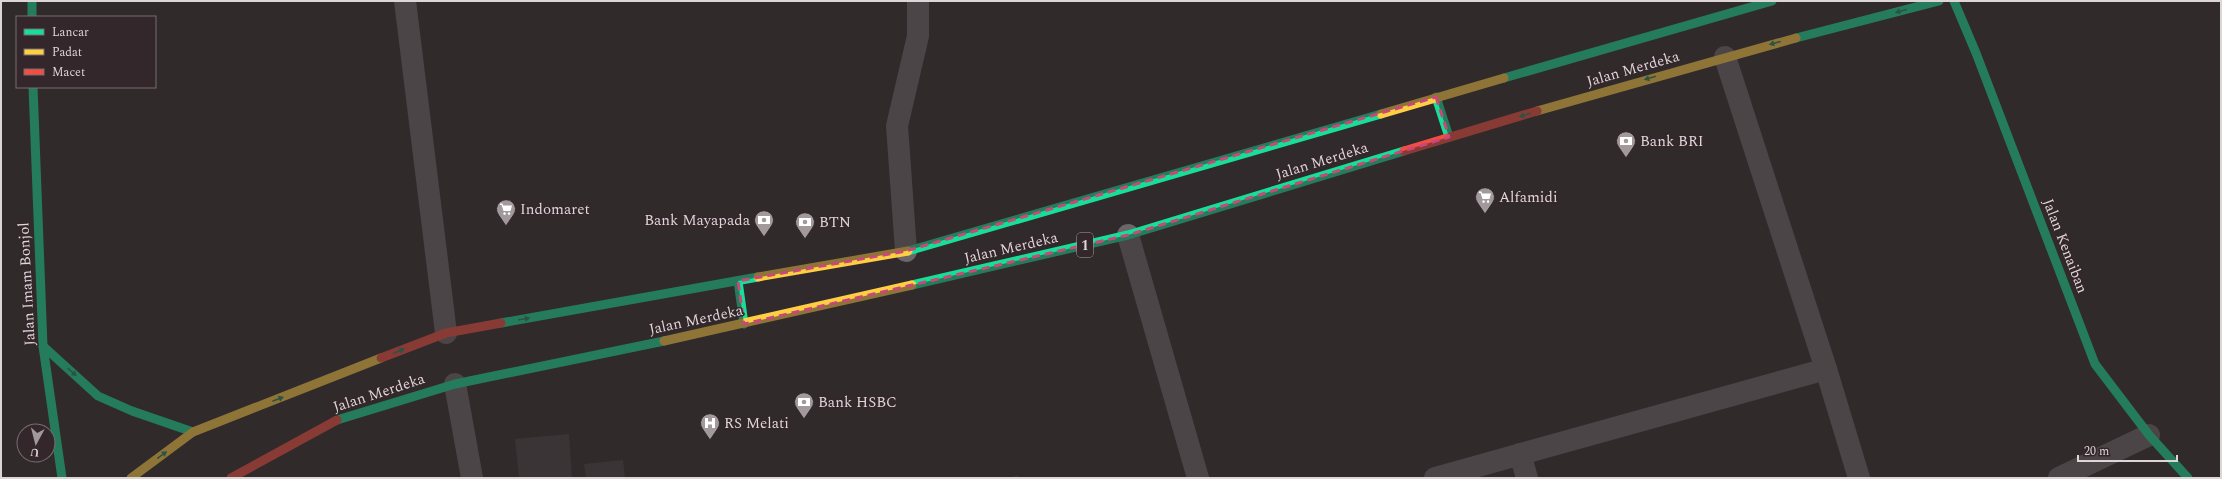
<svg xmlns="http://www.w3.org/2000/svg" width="2222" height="479" viewBox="0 0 2222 479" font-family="Spectral,serif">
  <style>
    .building { fill: #464143 }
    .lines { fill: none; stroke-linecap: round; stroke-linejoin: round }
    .street { stroke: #6c6668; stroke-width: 22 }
    .fast { stroke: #16e098; stroke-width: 9 }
    .slow { stroke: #ffcf43; stroke-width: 9 }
    .jam { stroke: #f24e42; stroke-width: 9 }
    .oneway { fill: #258462 }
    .marked { fill: none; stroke: #c9477a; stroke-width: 3; stroke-dasharray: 8 5; stroke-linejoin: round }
    .labels { text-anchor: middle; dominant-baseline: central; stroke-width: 3; stroke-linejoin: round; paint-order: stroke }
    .shield { fill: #34272b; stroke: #aba1a4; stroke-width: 1 }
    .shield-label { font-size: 14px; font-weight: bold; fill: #ded5d8 }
    .street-label { font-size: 15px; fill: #ded5d8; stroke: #34272b }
    .poi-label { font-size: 15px; fill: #ded5d8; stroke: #34272b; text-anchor: start }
  </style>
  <rect width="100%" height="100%" fill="#312a2c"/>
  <!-- building -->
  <g class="building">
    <polygon points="569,434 572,478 519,478 515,439"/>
    <polygon points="623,460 625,478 586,478 584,464"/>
    <polygon points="1018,475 1018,478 1008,478"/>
  </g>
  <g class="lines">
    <!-- street -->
    <g class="street">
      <polyline points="405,1 446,333"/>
      <polyline points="1725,57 1826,369 1859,478"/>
      <polyline points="1128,235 1198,478"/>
      <polyline points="906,251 897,126 918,36 918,1"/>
      <polyline points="455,384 472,478"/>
      <polyline points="1520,454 1527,478"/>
      <polyline points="1435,478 1826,369"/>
      <polyline points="2059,478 2149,435"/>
    </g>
    <!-- fast -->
    <g class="fast">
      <polyline points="32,1 32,17"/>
      <polyline points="1954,1 1976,53 2095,364 2149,435 2188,478"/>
      <polyline points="1796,38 1939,1"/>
      <polyline points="1504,78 1772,1"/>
      <polyline points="33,87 43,346 62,478"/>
      <polyline points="1436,97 1449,137"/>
      <polyline points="908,251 1381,114"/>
      <polyline points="738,281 744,324"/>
      <polyline points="912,285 1128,235 1404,151"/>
      <polyline points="501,323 758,277"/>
      <polyline points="43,346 98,396 132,411 193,432"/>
      <polyline points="337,420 455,384 664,341"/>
    </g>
    <!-- slow -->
    <g class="slow">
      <polyline points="1537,111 1796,38"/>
      <polyline points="1381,114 1504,78"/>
      <polyline points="758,277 908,251"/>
      <polyline points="664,341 912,285"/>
      <polyline points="131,478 193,432 381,358"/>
    </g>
    <!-- jam -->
    <g class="jam">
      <polyline points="1404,151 1537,111"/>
      <polyline points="381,358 446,333 501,323"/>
      <polyline points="231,478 337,420"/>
    </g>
  </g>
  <!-- one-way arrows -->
  <defs><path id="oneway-solid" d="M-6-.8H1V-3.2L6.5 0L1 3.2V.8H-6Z"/></defs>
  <g class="oneway">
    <use href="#oneway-solid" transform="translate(1901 11) rotate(165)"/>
    <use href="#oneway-solid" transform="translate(1775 43) rotate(165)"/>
    <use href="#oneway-solid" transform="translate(1650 78) rotate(164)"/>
    <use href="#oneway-solid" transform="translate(1525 115) rotate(164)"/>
    <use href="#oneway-solid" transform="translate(524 319) rotate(-10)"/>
    <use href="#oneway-solid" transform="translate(399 351) rotate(-21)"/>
    <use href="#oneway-solid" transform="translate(72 372) rotate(42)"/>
    <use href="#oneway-solid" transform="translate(278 399) rotate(-21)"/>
    <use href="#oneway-solid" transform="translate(162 455) rotate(-36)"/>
  </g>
  <!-- marked area -->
  <path d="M0 0H2222V479H0ZM1436,97L1449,137L1128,235L744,324L738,281L906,251Z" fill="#312a2c" fill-opacity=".55" fill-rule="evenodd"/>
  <path class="marked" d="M1436,97L1449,137L1128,235L744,324L738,281L906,251Z"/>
  <!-- icons -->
  <defs>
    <g id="bank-pin" transform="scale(1)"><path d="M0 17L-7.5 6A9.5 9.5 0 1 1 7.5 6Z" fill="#a1999c" stroke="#34272b"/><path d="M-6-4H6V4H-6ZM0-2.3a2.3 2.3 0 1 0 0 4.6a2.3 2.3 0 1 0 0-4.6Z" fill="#fff"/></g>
    <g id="supermarket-pin" transform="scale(1)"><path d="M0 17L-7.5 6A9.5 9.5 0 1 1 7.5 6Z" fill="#a1999c" stroke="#34272b"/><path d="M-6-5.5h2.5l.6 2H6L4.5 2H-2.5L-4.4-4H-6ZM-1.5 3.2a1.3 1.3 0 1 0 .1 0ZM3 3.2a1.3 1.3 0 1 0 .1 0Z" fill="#fff"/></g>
    <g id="hospital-pin" transform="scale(1)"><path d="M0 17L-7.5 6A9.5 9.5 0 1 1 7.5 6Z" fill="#a1999c" stroke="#34272b"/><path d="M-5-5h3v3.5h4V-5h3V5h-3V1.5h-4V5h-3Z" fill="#fff"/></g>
  </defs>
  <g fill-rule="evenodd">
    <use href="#bank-pin" x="1626" y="141"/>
    <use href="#supermarket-pin" x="1485" y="197"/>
    <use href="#supermarket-pin" x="506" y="209"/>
    <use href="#bank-pin" x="764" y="220"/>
    <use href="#bank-pin" x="805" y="222"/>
    <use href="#bank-pin" x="804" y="402"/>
    <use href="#hospital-pin" x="710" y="423"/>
  </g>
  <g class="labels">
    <!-- shield labels -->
    <rect class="shield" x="1077" y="233" width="16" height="24" rx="3"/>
    <g class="shield-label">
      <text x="1085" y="245">1</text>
    </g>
    <!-- street labels -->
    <g class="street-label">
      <text transform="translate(1633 69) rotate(-16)">Jalan Merdeka</text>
      <text transform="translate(1322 161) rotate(-17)">Jalan Merdeka</text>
      <text transform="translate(2065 246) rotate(69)">Jalan Kenaiban</text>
      <text transform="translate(1011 248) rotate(-13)">Jalan Merdeka</text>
      <text transform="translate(27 284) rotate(-93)">Jalan Imam Bonjol</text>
      <text transform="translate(696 320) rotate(-12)">Jalan Merdeka</text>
      <text transform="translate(379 393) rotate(-18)">Jalan Merdeka</text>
    </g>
    <!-- poi labels -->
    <g class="poi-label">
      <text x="1640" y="141">Bank BRI</text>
      <text x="1499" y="197">Alfamidi</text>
      <text x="520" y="209">Indomaret</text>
      <text x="750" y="220" text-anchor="end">Bank Mayapada</text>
      <text x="819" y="222">BTN</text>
      <text x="818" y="402">Bank HSBC</text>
      <text x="724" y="423">RS Melati</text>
    </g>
  </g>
  <!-- border -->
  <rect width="2222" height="479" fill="none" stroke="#ded5d8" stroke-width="4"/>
  <!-- legend -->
  <rect x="16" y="16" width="140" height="72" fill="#34272b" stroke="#786d70"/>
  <rect x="24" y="29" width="20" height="6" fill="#16e098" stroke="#786d70"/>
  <text x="52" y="36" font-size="12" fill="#ded5d8">Lancar</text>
  <rect x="24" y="49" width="20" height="6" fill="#ffcf43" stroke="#786d70"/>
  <text x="52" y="56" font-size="12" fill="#ded5d8">Padat</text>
  <rect x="24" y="69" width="20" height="6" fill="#f24e42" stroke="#786d70"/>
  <text x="52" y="76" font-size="12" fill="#ded5d8">Macet</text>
  <!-- north arrow -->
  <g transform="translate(36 443) rotate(187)"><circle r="19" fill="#34272b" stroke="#786d70"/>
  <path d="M0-3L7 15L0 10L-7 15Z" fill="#a1999c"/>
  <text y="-6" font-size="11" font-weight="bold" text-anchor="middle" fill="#ded5d8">U</text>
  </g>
  <!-- scale -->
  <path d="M2078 455v6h99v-6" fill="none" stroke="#ded5d8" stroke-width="2"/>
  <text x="2084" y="455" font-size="12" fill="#ded5d8" stroke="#34272b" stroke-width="3" paint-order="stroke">20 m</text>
</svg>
